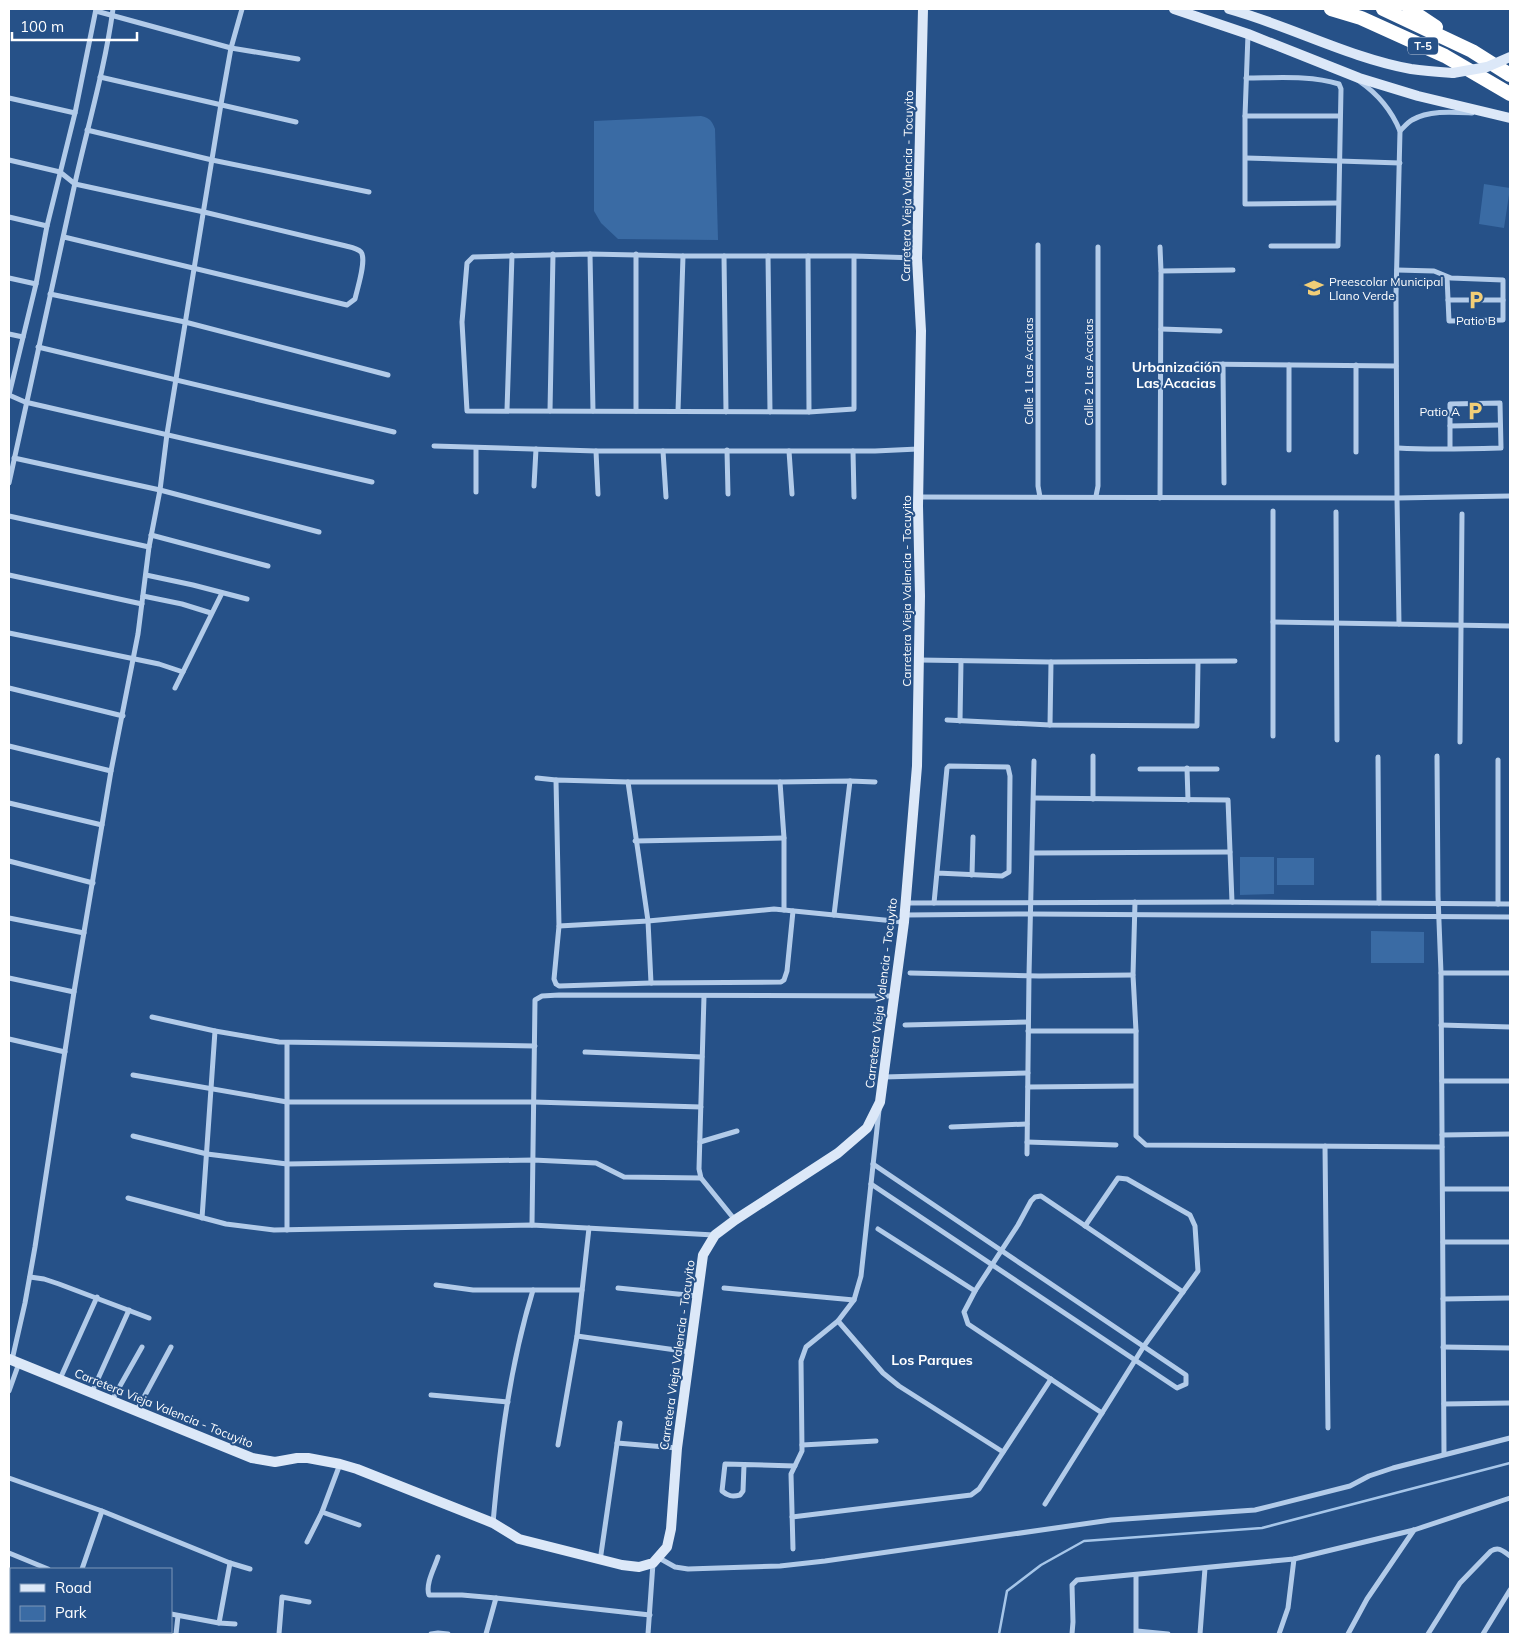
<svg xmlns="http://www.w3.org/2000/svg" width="1519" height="1643" viewBox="0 0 1519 1643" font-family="Mulish,sans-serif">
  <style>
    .green { fill: #3a6ba4 }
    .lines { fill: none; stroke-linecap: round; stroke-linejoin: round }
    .stream { stroke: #a6c6e9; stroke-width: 2.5 }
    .street { stroke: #b2cbe9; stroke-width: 5 }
    .secondary { stroke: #dce8f8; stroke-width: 10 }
    .highway { stroke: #fff; stroke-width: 14 }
    .secondary-bridge { stroke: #dce8f8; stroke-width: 10 }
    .labels { text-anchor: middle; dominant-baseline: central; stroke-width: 4; stroke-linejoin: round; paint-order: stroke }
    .shield { fill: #265188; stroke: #becbdb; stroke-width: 1 }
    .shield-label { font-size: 11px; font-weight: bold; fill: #fff }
    .street-label { font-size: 12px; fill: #fff; stroke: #265188 }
    .poi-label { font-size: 12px; fill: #fff; stroke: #265188; text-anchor: start }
    .neighbourhood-label { font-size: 14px; font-weight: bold; fill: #fff; stroke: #265188 }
  </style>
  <rect width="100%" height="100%" fill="#265188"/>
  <!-- green -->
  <g class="green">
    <path d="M701,116C710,118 712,121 715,129L718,240L618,239L601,223L594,211V121Z"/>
    <polygon points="1484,184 1510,188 1504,228 1479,224"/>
    <polygon points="1240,857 1274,857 1274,894 1240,895"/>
    <rect x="1277" y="858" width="37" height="27"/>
    <polygon points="1371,931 1424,932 1424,963 1371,963"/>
  </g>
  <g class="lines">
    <!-- stream -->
    <polyline class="stream" points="999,1634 1007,1591 1041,1565 1084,1541 1262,1528 1510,1463"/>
    <!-- street -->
    <g class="street">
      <polyline points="96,11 231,48 298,59"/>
      <polyline points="1248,34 1245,116 1245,204 1338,203"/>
      <polyline points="100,77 296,122"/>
      <path d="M1246,78C1276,78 1310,75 1339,84L1341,89L1338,246H1271"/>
      <polyline points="9,98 75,113"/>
      <polyline points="1245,116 1339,116"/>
      <polyline points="87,130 212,160 369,192"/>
      <path d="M1400,131C1404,127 1408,122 1412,120C1429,110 1453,112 1472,113"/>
      <polyline points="1246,158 1400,163"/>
      <path d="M9,160L60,172L75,184L204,212L346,246C350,247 357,248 361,252C367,260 357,289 355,299L347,305L64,237"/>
      <polyline points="9,217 47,226"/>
      <polyline points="1038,245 1038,486 1040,497"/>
      <polyline points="1160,247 1161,271"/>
      <polyline points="590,254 593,411"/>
      <polyline points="724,256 726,412"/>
      <polyline points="768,256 770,412"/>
      <polyline points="808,256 809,412"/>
      <polyline points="854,256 854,409 809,412 467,411 462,322 467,263 473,257 590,254 683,256 854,256 917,258"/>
      <polyline points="1397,270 1434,271 1451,278 1503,280 1503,320 1449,321 1447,277"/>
      <polyline points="9,278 36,284"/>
      <polyline points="50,294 185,322 388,375"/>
      <polyline points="1448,300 1503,300"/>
      <polyline points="1161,329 1220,331"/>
      <polyline points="9,334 23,337"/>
      <polyline points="38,347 394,432"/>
      <polyline points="1197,364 1396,366"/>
      <polyline points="1223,364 1224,483"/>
      <polyline points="1289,365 1289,450"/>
      <polyline points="9,395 36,284 47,226 75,113 96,9"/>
      <polyline points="9,395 25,402 372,482"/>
      <polyline points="507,410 512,255"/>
      <polyline points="550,411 553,254"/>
      <polyline points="636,411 636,254"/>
      <polyline points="678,411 683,256"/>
      <polyline points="1450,426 1500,425"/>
      <polyline points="434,446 596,451 875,451 918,449"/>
      <path d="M1398,448C1432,450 1466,449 1501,448L1500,403L1450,404V449"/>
      <polyline points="727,450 728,494"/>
      <polyline points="596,451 598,494"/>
      <polyline points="663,451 666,497"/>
      <polyline points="789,451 792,494"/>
      <polyline points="853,451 854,497"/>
      <polyline points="1356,452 1356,365"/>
      <polyline points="14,458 160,490 319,532"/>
      <path d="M9,483C31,383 53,283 75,183C88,125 105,68 113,9"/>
      <polyline points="534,486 536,449"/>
      <polyline points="476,492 476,448"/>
      <polyline points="1096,496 1098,486 1098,247"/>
      <path d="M919,497C1078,497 1237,498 1397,498L1396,295L1400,131C1391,109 1378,94 1359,81"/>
      <polyline points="1160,498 1161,271 1233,270"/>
      <polyline points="1336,512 1337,740"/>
      <polyline points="9,516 149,547"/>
      <polyline points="151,535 268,566"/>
      <polyline points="9,575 142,604"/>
      <polyline points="146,575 193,585 247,599"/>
      <polyline points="143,596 182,604 211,613"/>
      <polyline points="1273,622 1510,626"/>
      <polyline points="1399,624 1397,498 1510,496"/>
      <polyline points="9,633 159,664 183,672"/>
      <polyline points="919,660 1051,662 1235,661"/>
      <polyline points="9,688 123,716"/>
      <polyline points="175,688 222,593"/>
      <polyline points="947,720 1050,725 1197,726 1198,662"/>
      <polyline points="960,721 961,661"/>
      <polyline points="1050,725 1051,662"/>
      <polyline points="1273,736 1273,511"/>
      <polyline points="1460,742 1462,514"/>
      <polyline points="9,746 111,771"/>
      <polyline points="1093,756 1093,799"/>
      <polyline points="1437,756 1438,896 1441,973 1444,1454"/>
      <polyline points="1378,757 1379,903"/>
      <polyline points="1187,768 1188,800"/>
      <polyline points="1140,769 1217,769"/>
      <polyline points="537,778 556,780"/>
      <polyline points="628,782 648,921 651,983"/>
      <polyline points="780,782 850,781 875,782"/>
      <polyline points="1034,798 1228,800 1232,902"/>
      <polyline points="9,803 102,825"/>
      <polyline points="635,841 784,838"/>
      <polyline points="1033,853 1230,852"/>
      <polyline points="9,861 93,883"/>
      <polyline points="972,875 973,837"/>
      <polyline points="1135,902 1133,975 1136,1031 1136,1136 1146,1145 1442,1147"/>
      <polyline points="906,903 1232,902 1510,904"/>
      <polyline points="934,903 947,768 949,766 1008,767 1010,776 1009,872 1002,876 937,873"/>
      <polyline points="1498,904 1498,760"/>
      <polyline points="784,910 784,838 780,782 628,782 556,780 559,926 554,979 556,984 559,986 651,983 781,982 784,980 787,971 793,911"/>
      <polyline points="834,915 850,781"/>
      <polyline points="905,915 1031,914 1510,917"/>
      <polyline points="9,918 84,933"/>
      <polyline points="559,926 648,921 774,909 904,922"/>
      <polyline points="910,973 1039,976 1133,975"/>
      <polyline points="1441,973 1510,973"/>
      <polyline points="9,978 74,992"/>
      <polyline points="704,996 699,1169 701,1178 735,1220"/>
      <polyline points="152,1017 215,1031 279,1042 535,1046"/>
      <polyline points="905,1025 1028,1022"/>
      <polyline points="1441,1025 1510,1027"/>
      <polyline points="1028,1031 1136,1031"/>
      <polyline points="9,1039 65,1052"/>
      <polyline points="287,1043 287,1230"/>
      <polyline points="585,1052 702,1057"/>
      <polyline points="133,1075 287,1102 534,1102 701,1107"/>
      <polyline points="884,1077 1028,1073"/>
      <polyline points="1442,1081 1510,1081"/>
      <polyline points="1028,1087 1135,1086"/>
      <polyline points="951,1127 1027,1124"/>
      <polyline points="1442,1135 1510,1134"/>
      <polyline points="133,1136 207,1154 287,1164 533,1160 596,1163 624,1177 701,1178"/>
      <polyline points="700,1142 737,1131"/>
      <polyline points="1027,1142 1116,1145"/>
      <polyline points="1325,1146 1328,1428"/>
      <polyline points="1027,1154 1029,975 1034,761"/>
      <polyline points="871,1184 1177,1388 1186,1384 1186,1375 873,1164"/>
      <polyline points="1443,1189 1510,1189"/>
      <polyline points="128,1198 226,1224 274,1230 532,1225 714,1235"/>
      <polyline points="202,1218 215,1031"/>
      <polyline points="532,1225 535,1000 542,996 559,995 893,996"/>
      <polyline points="878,1229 975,1291"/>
      <polyline points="1443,1242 1510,1242"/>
      <polyline points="30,1277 44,1279 59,1284 149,1318"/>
      <polyline points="436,1285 473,1290 582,1290"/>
      <polyline points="618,1288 697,1296"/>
      <polyline points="724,1288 854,1300"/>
      <polyline points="1443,1299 1510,1298"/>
      <polyline points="838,1321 883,1373 899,1386 1003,1452"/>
      <polyline points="577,1336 690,1352"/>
      <polyline points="1443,1347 1510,1348"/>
      <polyline points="12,1360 25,1303 35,1247 74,992 111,771 138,634 149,547 160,490 167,434 221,104 231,48 242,9"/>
      <polyline points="60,1379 97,1297"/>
      <polyline points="9,1391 19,1363"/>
      <polyline points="92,1392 129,1310"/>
      <polyline points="431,1395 508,1402"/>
      <polyline points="112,1400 142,1347"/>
      <polyline points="1444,1404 1510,1403"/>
      <polyline points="137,1410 171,1347"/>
      <polyline points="1102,1413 968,1324 964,1312 975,1291 1018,1225 1031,1201 1035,1197 1041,1196 1183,1292"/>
      <polyline points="617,1443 677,1448"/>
      <polyline points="558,1445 577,1336 589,1228"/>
      <polyline points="802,1445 876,1441"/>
      <path d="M744,1465L743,1491L740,1495C732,1497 728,1496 722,1491L725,1464L795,1466"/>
      <polyline points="9,1478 102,1511 230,1563 250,1569"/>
      <polyline points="1045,1504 1144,1346 1198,1271 1195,1226 1190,1215 1127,1179 1118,1178 1085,1226"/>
      <polyline points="322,1512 359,1525"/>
      <polyline points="792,1517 971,1495 979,1489 1051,1379"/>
      <path d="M493,1523C500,1444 510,1365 533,1290"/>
      <polyline points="307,1542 322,1512 340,1464"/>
      <polyline points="793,1549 791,1474 802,1451 801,1361 806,1347 838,1321 854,1300 861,1276 879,1110"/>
      <polyline points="9,1553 48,1569"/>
      <path d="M438,1557C435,1567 425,1584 429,1595H462L496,1598L650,1615"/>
      <polyline points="659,1558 675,1567 688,1569 780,1566 825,1561 1111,1520 1255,1510 1350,1486 1369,1476 1393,1468 1510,1438"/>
      <polyline points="600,1561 620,1423"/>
      <polyline points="82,1569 102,1511"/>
      <polyline points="171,1614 219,1623 235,1624"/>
      <polyline points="219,1623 230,1563"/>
      <polyline points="9,1630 15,1634"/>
      <polyline points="1137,1631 1168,1634"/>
      <polyline points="176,1634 178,1616"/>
      <polyline points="279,1634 282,1597 309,1602"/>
      <polyline points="431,1634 438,1633 448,1634"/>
      <polyline points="486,1634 496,1598"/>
      <polyline points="648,1634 653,1563"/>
      <polyline points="1072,1634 1073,1622 1072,1585 1077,1580 1294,1559 1414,1530 1510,1498"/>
      <polyline points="1136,1634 1136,1575"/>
      <polyline points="1200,1634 1205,1568"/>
      <polyline points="1279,1634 1288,1608 1294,1559"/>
      <polyline points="1348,1634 1367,1599 1414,1530"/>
      <path d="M1428,1634L1460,1583L1491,1551C1499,1546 1503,1551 1510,1556"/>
      <polyline points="1483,1634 1510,1590"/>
    </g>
    <!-- secondary -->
    <g class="secondary">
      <polyline points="1174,9 1248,34 1359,78 1418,96 1510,118"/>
      <path d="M1229,9C1290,26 1350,58 1411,69C1425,71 1439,72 1453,73"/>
      <polyline points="9,1359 252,1458 275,1462 297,1458 308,1458 340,1464 357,1469 493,1523 519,1539 622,1565 639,1567 653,1563 667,1547 671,1529 677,1448 703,1255 715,1235 735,1220 838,1153 867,1128 880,1102 904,922 917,766 920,596 918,506 921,331 917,258 923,9"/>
    </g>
    <!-- highway -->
    <g class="highway">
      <polyline points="1331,9 1361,18 1445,56 1510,94"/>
      <polyline points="1383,9 1472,51 1510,75"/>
      <polyline points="1409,9 1436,27"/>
    </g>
    <!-- secondary-bridge -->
    <polyline class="secondary-bridge" points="1453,73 1487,67 1510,57"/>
  </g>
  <!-- icons -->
  <defs>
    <g id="school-bare" transform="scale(1.5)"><path d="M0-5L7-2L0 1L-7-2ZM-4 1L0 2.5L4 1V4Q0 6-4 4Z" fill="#f2ce77" stroke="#265188" stroke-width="2.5" paint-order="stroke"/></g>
    <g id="parking-bare" transform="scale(1.5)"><path d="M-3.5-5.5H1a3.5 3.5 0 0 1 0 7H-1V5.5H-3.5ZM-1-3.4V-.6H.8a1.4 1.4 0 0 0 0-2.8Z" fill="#f2ce77" stroke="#265188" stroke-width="2.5" paint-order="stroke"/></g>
  </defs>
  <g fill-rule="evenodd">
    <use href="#school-bare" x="1314" y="288"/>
    <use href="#parking-bare" x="1476" y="300"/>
    <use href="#parking-bare" x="1475" y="411"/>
  </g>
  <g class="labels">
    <!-- shield labels -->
    <rect class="shield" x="1408" y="37.5" width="30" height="17" rx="4"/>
    <g class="shield-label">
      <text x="1423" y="46">T-5</text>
    </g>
    <!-- street labels -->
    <g class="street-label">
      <text transform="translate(907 186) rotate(-89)">Carretera Vieja Valencia - Tocuyito</text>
      <text transform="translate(1028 371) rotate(-90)">Calle 1 Las Acacias</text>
      <text transform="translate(1088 372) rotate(-90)">Calle 2 Las Acacias</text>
      <text transform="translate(906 591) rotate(-90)">Carretera Vieja Valencia - Tocuyito</text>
      <text transform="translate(881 993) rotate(-83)">Carretera Vieja Valencia - Tocuyito</text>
      <text transform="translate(677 1355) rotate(-82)">Carretera Vieja Valencia - Tocuyito</text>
      <text transform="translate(164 1408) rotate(22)">Carretera Vieja Valencia - Tocuyito</text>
    </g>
    <!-- poi labels -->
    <g class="poi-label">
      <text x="1329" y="281">Preescolar Municipal<tspan x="1329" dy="14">Llano Verde</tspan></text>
      <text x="1476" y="320" text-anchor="middle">Patio B</text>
      <text x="1460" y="411" text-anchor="end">Patio A</text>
    </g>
    <!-- neighbourhood labels -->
    <g class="neighbourhood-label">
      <text x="1176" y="367">Urbanización<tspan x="1176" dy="16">Las Acacias</tspan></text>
      <text x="932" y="1360">Los Parques</text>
    </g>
  </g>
  <!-- border -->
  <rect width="1519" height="1643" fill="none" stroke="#ffffff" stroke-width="20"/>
  <!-- legend -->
  <rect x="10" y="1568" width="162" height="65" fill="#265188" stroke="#7d97b8"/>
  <rect x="20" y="1584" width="25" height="8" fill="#dce8f8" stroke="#7d97b8"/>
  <text x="55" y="1593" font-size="15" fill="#ffffff">Road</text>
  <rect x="20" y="1606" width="25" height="15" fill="#3a6ba4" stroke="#7d97b8"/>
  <text x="55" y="1618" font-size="15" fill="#ffffff">Park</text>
  <!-- scale -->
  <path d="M12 32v8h125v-8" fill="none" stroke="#ffffff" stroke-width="2.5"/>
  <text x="20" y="32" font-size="15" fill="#ffffff" stroke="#265188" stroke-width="4" paint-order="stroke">100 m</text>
</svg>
